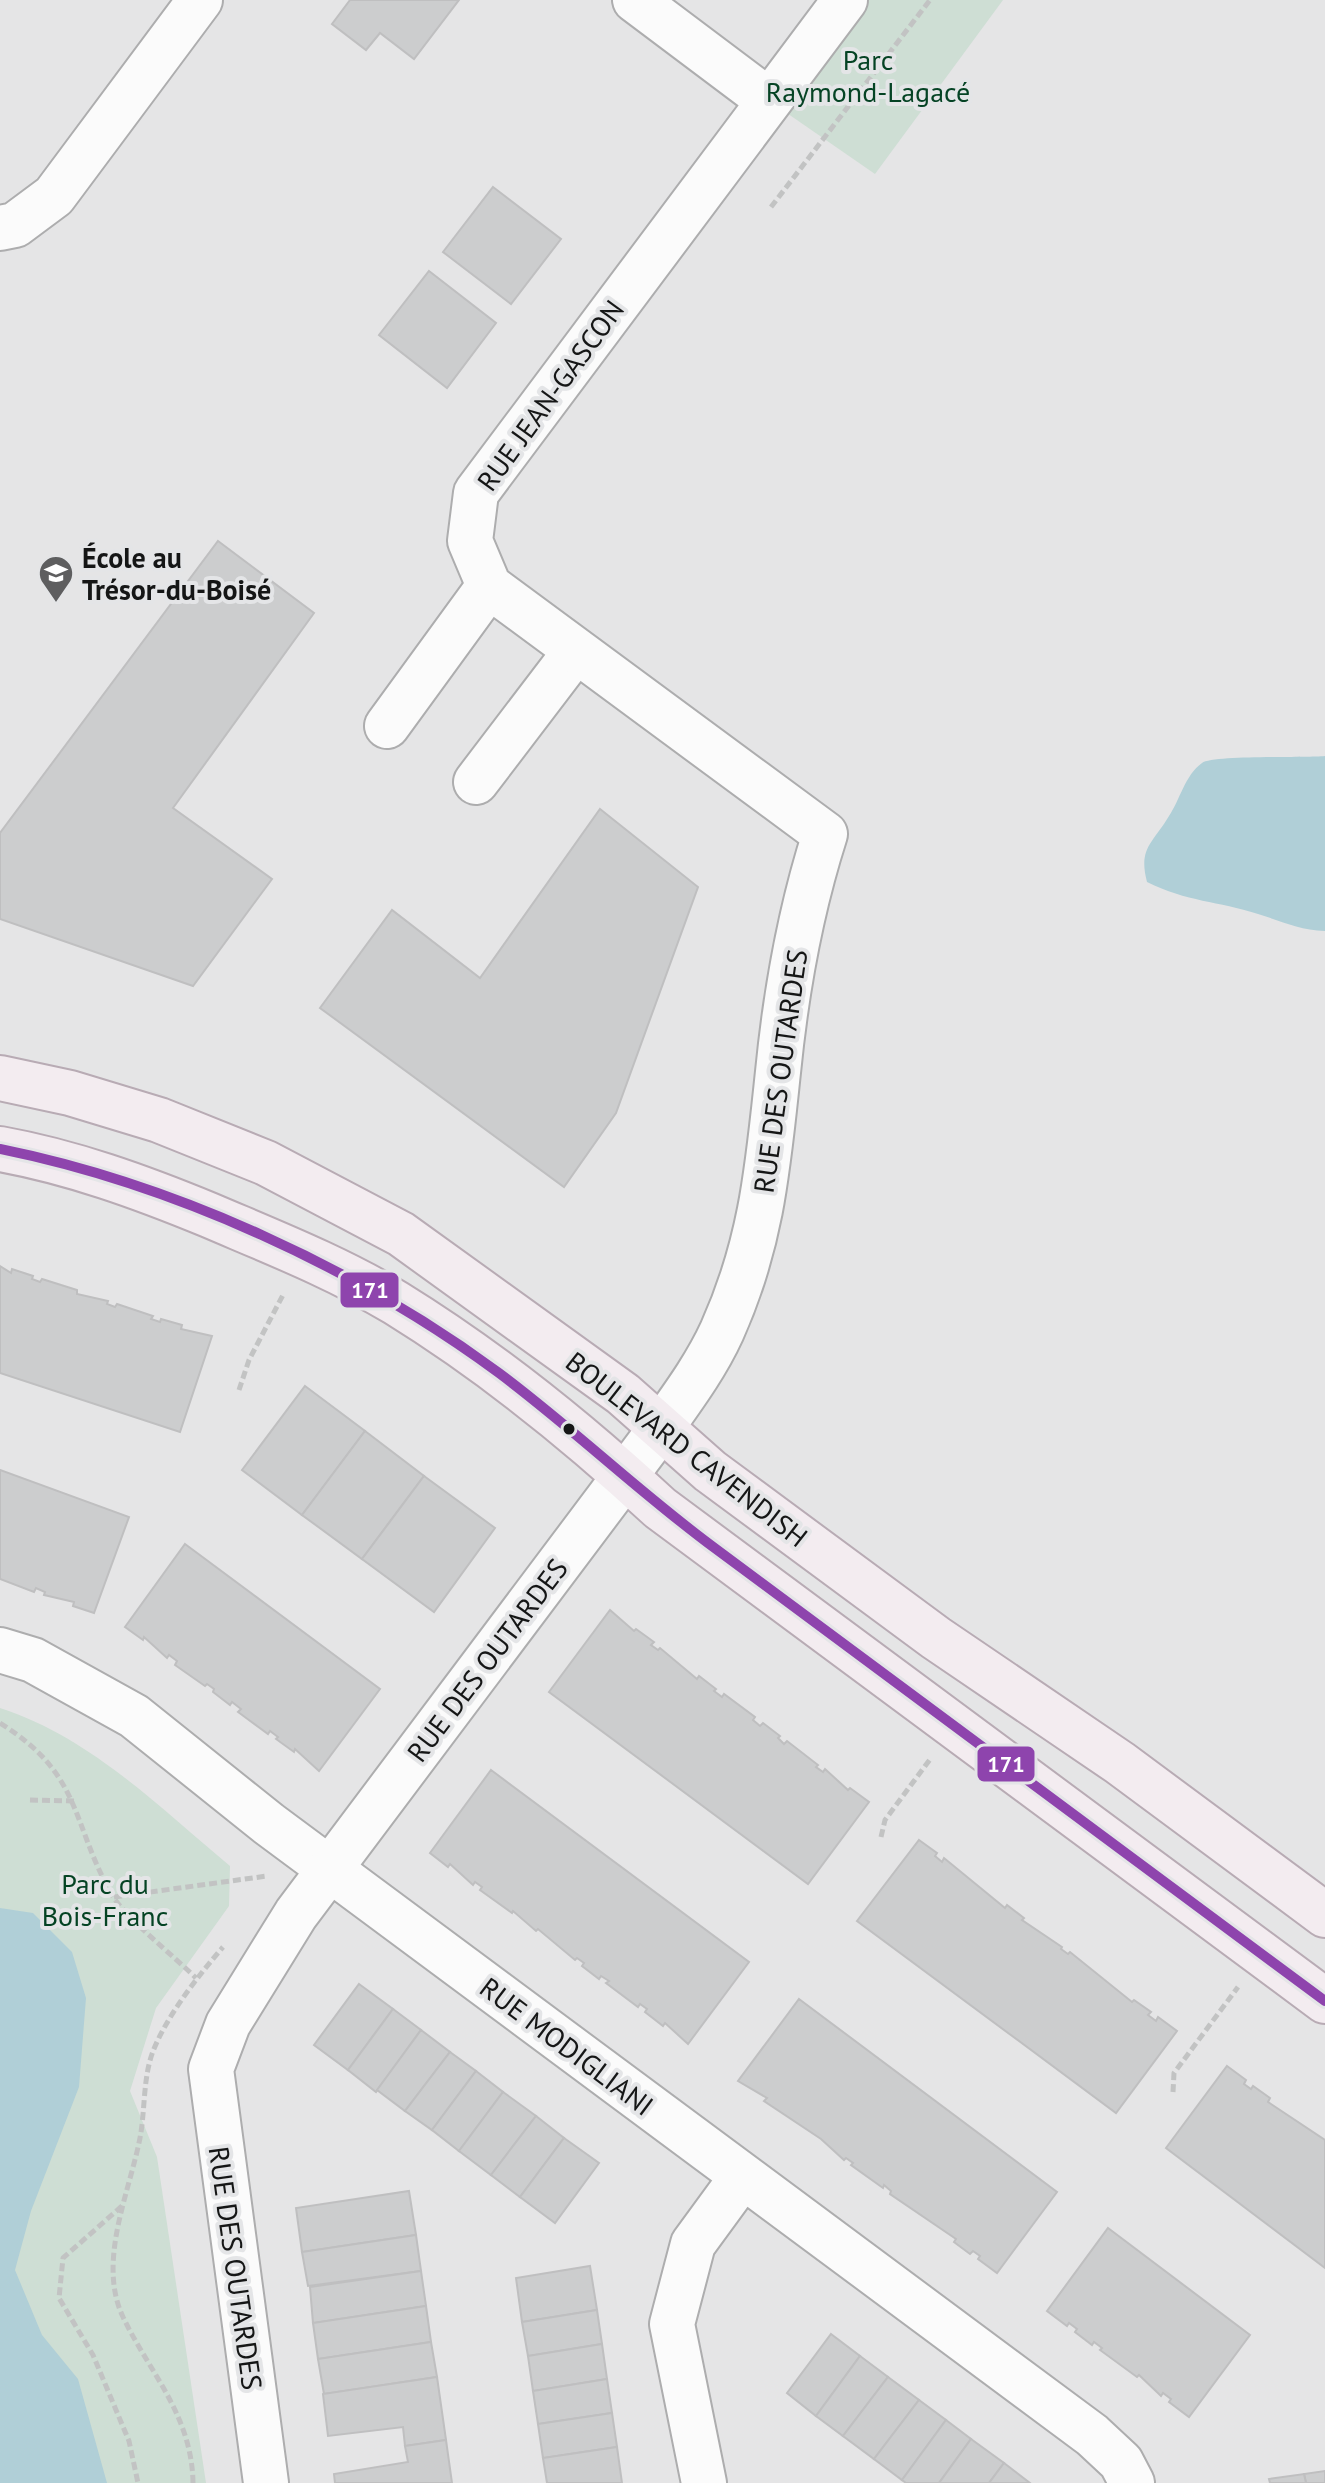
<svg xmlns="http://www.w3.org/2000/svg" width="1325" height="2483" viewBox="0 0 1325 2483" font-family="'PT Sans',sans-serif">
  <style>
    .green { fill: #ceded4 }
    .water { fill: #b0cfd7 }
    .building { fill: #cccdce; stroke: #bfbfc0; stroke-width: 2 }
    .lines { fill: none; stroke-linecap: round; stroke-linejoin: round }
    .minor-casing { stroke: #adadae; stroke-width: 48 }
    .major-casing { stroke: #b8abb4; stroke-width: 48 }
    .path { stroke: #c2c3c3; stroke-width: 5; stroke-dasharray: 8 4; stroke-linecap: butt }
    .minor { stroke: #fbfbfb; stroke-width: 44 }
    .major { stroke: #f3ecf0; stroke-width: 44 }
    .bus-1-casing { stroke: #e4e5e7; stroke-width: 16 }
    .bus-1 { stroke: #8e44ad; stroke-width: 10 }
    .bus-dot { fill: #151616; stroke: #e4e5e7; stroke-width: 3 }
    .labels { text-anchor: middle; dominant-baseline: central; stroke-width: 8; stroke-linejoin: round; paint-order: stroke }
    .park-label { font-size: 28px; fill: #054324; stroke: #e4e5e7 }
    .street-label { font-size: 28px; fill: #151616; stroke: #e4e5e7 }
    .poi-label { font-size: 28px; font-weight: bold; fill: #151616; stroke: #e4e5e7; text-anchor: start }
    .line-badge { stroke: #e4e5e7; stroke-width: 3 }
    .badge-label { font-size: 22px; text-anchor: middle; font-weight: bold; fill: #fff }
  </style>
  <rect width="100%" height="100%" fill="#e5e5e6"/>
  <!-- green -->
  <g class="green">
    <polygon points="844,0 1003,0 875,174 768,100"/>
    <path d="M0,1708C90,1737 159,1807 230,1866L229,1906L156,2008L130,2091L157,2157L206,2483H0Z"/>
  </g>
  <!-- water -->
  <g class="water">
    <path d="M1325,756V931C1299,930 1281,921 1258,914C1218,901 1187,902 1147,882C1138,848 1153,843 1169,816C1180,800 1185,775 1202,763C1213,755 1304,758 1325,756Z"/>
    <polygon points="0,1908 33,1913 72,1952 86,1998 79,2087 31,2211 15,2270 42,2335 78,2379 107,2483 0,2483"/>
  </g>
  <!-- building -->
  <g class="building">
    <polygon points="350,0 459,0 414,59 380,33 366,50 332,24"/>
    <polygon points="493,187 561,239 511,304 443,252"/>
    <polygon points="429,271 496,323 447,388 379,335"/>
    <polygon points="218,541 314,613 173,808 272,879 193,986 0,919 0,833"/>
    <polygon points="600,809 698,887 616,1113 564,1187 320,1008 392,910 480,978"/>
    <polygon points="0,1266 11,1273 12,1269 33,1276 32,1279 40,1282 42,1279 77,1290 77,1294 108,1301 107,1304 115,1307 117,1304 153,1316 151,1319 160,1322 161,1319 182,1325 181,1329 212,1336 180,1432 0,1373"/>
    <polygon points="305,1386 365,1431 302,1515 242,1470"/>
    <polygon points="365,1431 424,1476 362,1559 302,1515"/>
    <polygon points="0,1470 129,1517 94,1613 73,1606 74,1602 44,1595 45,1592 36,1588 34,1592 0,1579"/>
    <polygon points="424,1476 495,1528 434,1612 362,1559"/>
    <polygon points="185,1544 380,1689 319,1771 295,1749 294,1752 276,1739 278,1737 270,1731 268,1734 238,1712 241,1709 232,1702 230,1705 213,1692 214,1689 207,1684 205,1686 175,1665 177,1661 169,1655 167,1658 144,1637 143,1640 125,1627"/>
    <polygon points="610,1610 634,1631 636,1629 654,1642 651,1645 658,1650 660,1648 697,1679 699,1676 716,1689 714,1691 722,1697 724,1694 755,1717 753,1720 760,1726 763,1723 780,1736 778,1738 784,1744 787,1741 818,1765 816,1767 823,1772 825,1769 848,1790 850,1788 869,1802 808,1884 549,1692"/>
    <polygon points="491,1770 749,1962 688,2044 665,2023 663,2026 645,2012 647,2009 640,2004 638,2007 606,1983 609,1981 601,1976 599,1979 582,1966 584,1963 577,1958 575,1960 538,1929 536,1931 513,1911 512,1913 480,1890 482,1887 475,1882 473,1885 450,1864 448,1867 430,1853"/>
    <polygon points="919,1840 937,1853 935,1856 942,1862 944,1858 1005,1908 1007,1905 1024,1918 1022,1920 1062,1947 1061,1949 1068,1954 1070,1952 1132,2002 1134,2000 1151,2012 1148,2015 1156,2021 1158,2017 1177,2031 1116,2113 857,1921"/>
    <polygon points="359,1984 393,2009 348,2070 314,2045"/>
    <polygon points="799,1999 1057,2192 997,2273 978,2259 980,2256 973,2251 970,2254 954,2242 956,2239 890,2194 891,2191 884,2185 883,2188 851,2165 853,2163 846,2158 844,2160 821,2139 764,2101 767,2098 738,2081"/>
    <polygon points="393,2009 421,2030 376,2092 348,2070"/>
    <polygon points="421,2030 450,2052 405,2111 377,2090"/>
    <polygon points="450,2052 476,2071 432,2130 405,2111"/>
    <polygon points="1227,2066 1246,2080 1244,2084 1251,2089 1253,2086 1270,2098 1268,2102 1325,2140 1325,2268 1166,2148"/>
    <polygon points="476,2071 503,2092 459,2151 432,2130"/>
    <polygon points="503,2092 536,2116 491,2175 459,2151"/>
    <polygon points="536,2116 564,2138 520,2197 491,2175"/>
    <polygon points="564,2138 599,2163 555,2223 520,2197"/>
    <polygon points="409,2191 416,2235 302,2252 296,2208"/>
    <polygon points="1108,2228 1250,2335 1189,2417 1169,2402 1171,2399 1163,2393 1161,2396 1139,2375 1137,2377 1100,2350 1102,2348 1094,2342 1092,2345 1075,2332 1077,2329 1069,2323 1067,2326 1047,2311"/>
    <polygon points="416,2235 421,2271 308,2286 302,2252"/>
    <polygon points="590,2266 597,2310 522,2322 516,2278"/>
    <polygon points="421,2271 426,2306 313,2323 310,2287"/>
    <polygon points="426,2306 431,2342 318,2359 313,2323"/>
    <polygon points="597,2310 602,2344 528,2356 522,2322"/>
    <polygon points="831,2334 860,2356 816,2416 787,2393"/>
    <polygon points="431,2342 437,2377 324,2394 318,2359"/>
    <polygon points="602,2344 607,2379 533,2391 528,2356"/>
    <polygon points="860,2356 888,2377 843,2436 816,2416"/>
    <polygon points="437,2377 446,2440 405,2446 403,2427 328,2436 323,2394"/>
    <polygon points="888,2377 919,2400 874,2459 843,2436"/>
    <polygon points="607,2379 612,2413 538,2424 533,2391"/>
    <polygon points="919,2400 946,2420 902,2480 874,2459"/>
    <polygon points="612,2413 617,2447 543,2458 538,2424"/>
    <polygon points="946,2420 971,2439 939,2483 906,2483 902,2480"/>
    <polygon points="971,2439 1004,2463 989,2483 939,2483"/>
    <polygon points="446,2440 452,2483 335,2483 334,2474 408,2462 405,2446"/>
    <polygon points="617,2447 622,2483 547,2483 543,2458"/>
    <polygon points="1004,2463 1030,2483 989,2483"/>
    <polygon points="1325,2471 1325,2483 1306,2483 1304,2474"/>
    <polygon points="1304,2474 1306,2483 1270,2483 1269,2479"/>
  </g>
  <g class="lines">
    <!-- minor casing -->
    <g class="minor-casing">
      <g id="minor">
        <polyline points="635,0 768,100"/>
        <polyline points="0,228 15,225 54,196 200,0"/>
        <polyline points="387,726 489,586"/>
        <polyline points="476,782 575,652"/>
        <polyline points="0,1650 33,1660 134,1716 269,1824 1092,2435 1121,2462 1132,2483"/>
        <path d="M266,2483L211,2069L228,2024L296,1914L661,1428C683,1397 706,1366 722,1331C762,1242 768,1166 778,1072C786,991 800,912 825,834L489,586L470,541L476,493L845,0"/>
        <polyline points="704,2483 672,2324 693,2244 742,2177"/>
      </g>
    </g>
    <!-- major casing -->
    <g class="major-casing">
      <g id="major">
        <polyline points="0,1078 70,1093 159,1120 266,1163 401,1234 623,1394 710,1471 936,1638 1120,1763 1325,1915"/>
        <path d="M0,1149C72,1162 141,1187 209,1215C272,1242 336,1267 396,1303C490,1361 579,1433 660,1508L1325,2001"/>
      </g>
    </g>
    <!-- path -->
    <g class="path">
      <polyline points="771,207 930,0"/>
      <polyline points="239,1390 249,1360 284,1293"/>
      <path d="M0,1723C83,1775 70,1821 112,1895C124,1916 177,1959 196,1978"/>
      <polyline points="30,1800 74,1801"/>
      <polyline points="881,1837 885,1820 931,1758"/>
      <polyline points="114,1897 267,1876"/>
      <polyline points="1173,2092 1174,2073 1238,1987"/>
      <polyline points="122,2206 63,2258 59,2298 93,2355 129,2441 138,2483"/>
      <path d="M193,2483C192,2415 149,2372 123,2317C97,2262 129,2194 140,2138C145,2112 143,2080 152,2054C165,2018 198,1976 223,1947"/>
    </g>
    <!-- minor -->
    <use href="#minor" class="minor"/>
    <!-- major -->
    <use href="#major" class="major"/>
    <!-- bus-1 casing -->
    <g class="bus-1-casing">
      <path id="bus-1" d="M0,1149C173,1184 357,1268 499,1373C574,1429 641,1494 716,1549C919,1700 1122,1850 1325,2001"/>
    </g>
    <!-- bus-1 -->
    <use href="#bus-1" class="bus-1"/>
  </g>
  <!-- icons -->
  <defs>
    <g id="school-pin" transform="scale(1.8)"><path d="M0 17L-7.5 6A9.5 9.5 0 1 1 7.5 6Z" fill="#5e5e5f" stroke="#e4e5e7"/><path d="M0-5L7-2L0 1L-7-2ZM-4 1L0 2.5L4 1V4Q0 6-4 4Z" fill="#fff"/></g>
  </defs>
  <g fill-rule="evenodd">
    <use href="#school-pin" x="56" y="573"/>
  </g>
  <!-- markers -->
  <circle class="bus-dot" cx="569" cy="1429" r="7"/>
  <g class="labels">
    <!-- park labels -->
    <g class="park-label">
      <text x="868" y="59">Parc<tspan x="868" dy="32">Raymond-Lagacé</tspan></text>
      <text x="105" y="1883">Parc du<tspan x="105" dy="32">Bois-Franc</tspan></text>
    </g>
    <!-- street labels -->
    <g class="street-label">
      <text transform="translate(550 395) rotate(-54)">RUE JEAN-GASCON</text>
      <text transform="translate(780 1071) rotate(-82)">RUE DES OUTARDES</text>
      <text transform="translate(687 1449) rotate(38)">BOULEVARD CAVENDISH</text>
      <text transform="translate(487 1660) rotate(-53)">RUE DES OUTARDES</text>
      <text transform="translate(567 2046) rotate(37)">RUE MODIGLIANI</text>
      <text transform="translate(236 2268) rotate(82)">RUE DES OUTARDES</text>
    </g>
    <!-- poi labels -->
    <g class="poi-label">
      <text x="82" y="557">École au<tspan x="82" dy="32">Trésor-du-Boisé</tspan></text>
    </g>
  </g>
  <g class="line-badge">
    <rect x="339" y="1271" width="61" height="38" rx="8" fill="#8e44ad"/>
    <rect x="976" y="1745" width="60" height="38" rx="8" fill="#8e44ad"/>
  </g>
  <g class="badge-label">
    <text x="370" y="1298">171</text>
    <text x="1006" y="1772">171</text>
  </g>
</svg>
